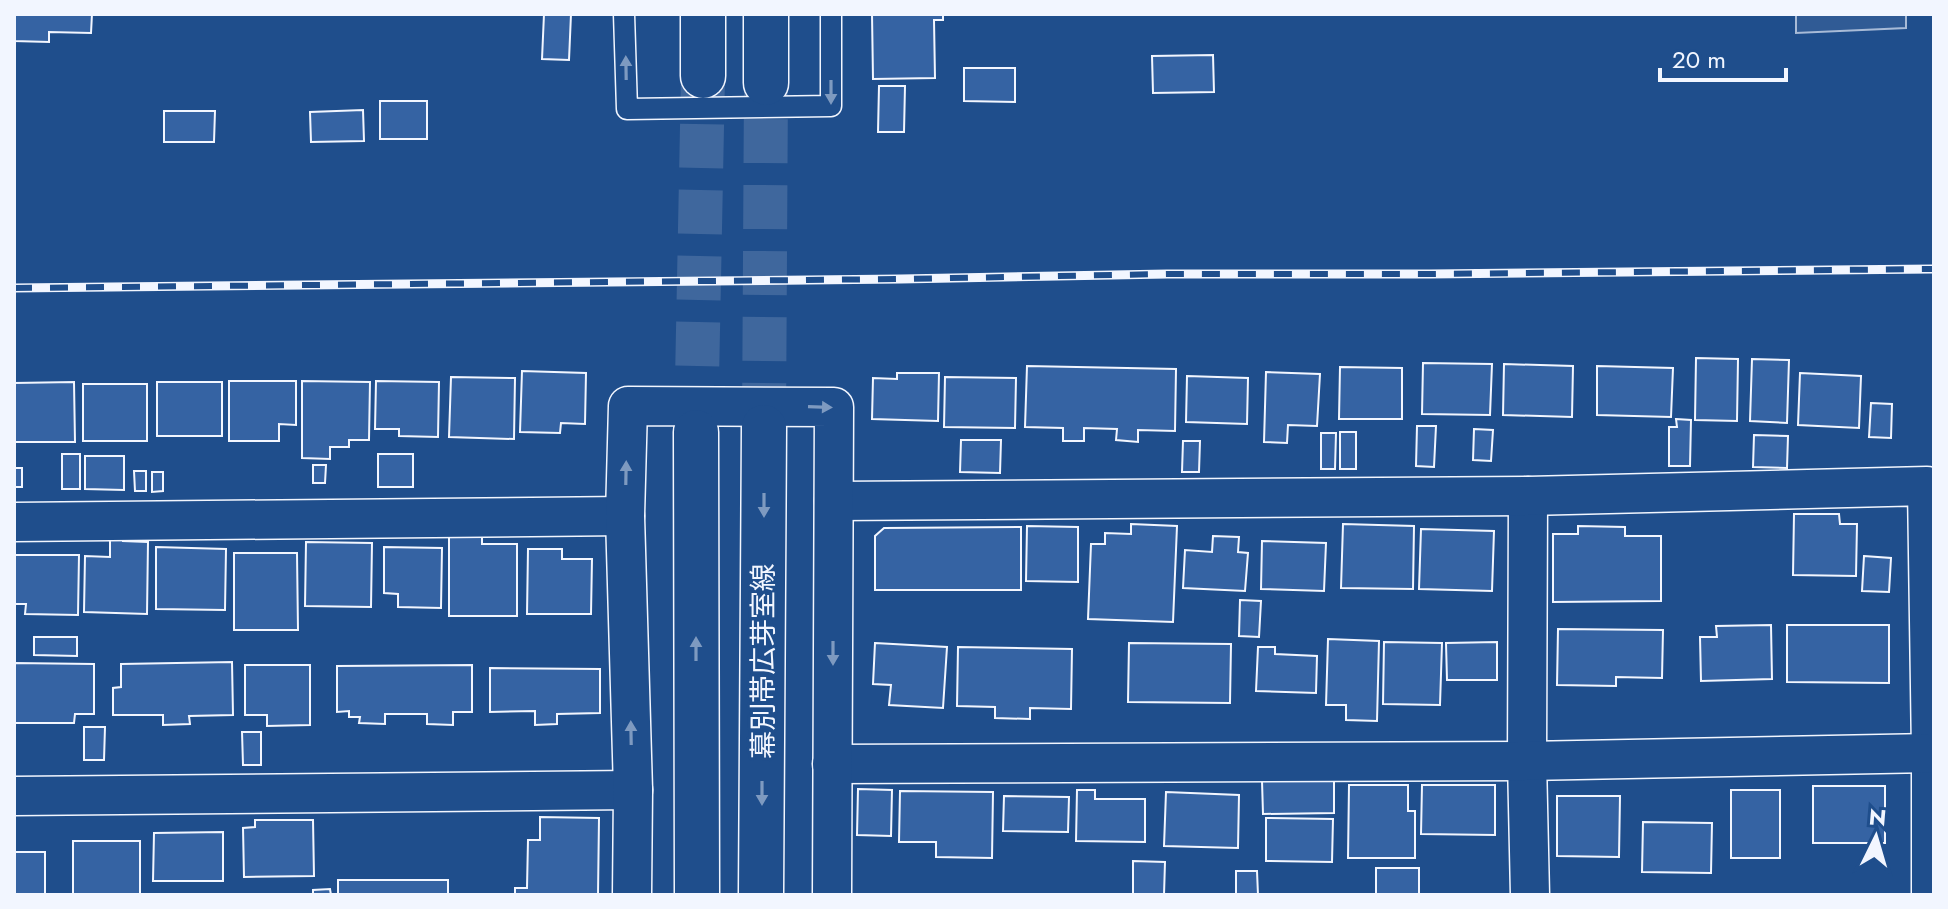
<svg xmlns="http://www.w3.org/2000/svg" width="1948" height="909" viewBox="0 0 1948 909" font-family="Jost,'Noto Sans JP',sans-serif">
  <style>
    .built { fill: #305b95; stroke: #a8bbd7; stroke-width: 2 }
    .building { fill: #3563a3; stroke: #f2f6ff; stroke-width: 2 }
    .lines { fill: none; stroke-linecap: round; stroke-linejoin: round }
    .primary-tunnel { stroke: #3f679d; stroke-width: 44; stroke-dasharray: 44 22; stroke-linecap: butt }
    .lane-casing { stroke: #f2f6ff; stroke-width: 23 }
    .street-casing { stroke: #f2f6ff; stroke-width: 41 }
    .primary-casing { stroke: #f2f6ff; stroke-width: 47 }
    .lane { stroke: #1f4e8c; stroke-width: 20 }
    .street { stroke: #1f4e8c; stroke-width: 38 }
    .primary { stroke: #1f4e8c; stroke-width: 44 }
    .rail-casing { stroke: #f2f6ff; stroke-width: 9 }
    .rail { stroke: #1f4e8c; stroke-width: 6; stroke-dasharray: 18; stroke-linecap: butt }
    .oneway { fill: #7e9ac0 }
    .labels { text-anchor: middle; dominant-baseline: central; stroke-width: 6; stroke-linejoin: round; paint-order: stroke }
    .street-label { font-size: 28px; fill: #f2f6ff; stroke: #1f4e8c }
  </style>
  <rect width="100%" height="100%" fill="#1f4e8c"/>
  <!-- built -->
  <polygon class="built" points="1796,14 1906,14 1906,28 1796,33"/>
  <!-- building -->
  <g class="building">
    <polygon points="14,14 92,14 91,33 49,32 49,42 14,41"/>
    <polygon points="544,14 571,14 569,60 542,59"/>
    <polygon points="872,14 943,14 943,20 934,20 935,78 873,79"/>
    <polygon points="1213,55 1214,92 1153,93 1152,56"/>
    <polygon points="964,68 1015,68 1015,102 964,101"/>
    <polygon points="879,86 905,86 904,132 878,132"/>
    <rect x="380" y="101" width="47" height="38"/>
    <polygon points="363,110 364,141 311,142 310,112"/>
    <polygon points="164,111 215,111 214,142 164,142"/>
    <polygon points="1696,358 1738,359 1737,421 1695,420"/>
    <polygon points="1752,359 1789,360 1787,423 1750,421"/>
    <polygon points="1423,363 1492,364 1490,415 1422,414"/>
    <polygon points="1504,364 1573,366 1572,417 1503,415"/>
    <polygon points="1027,366 1176,369 1175,431 1138,430 1138,442 1116,440 1117,429 1084,428 1084,441 1063,441 1063,428 1025,427"/>
    <polygon points="1597,366 1673,368 1671,417 1597,415"/>
    <polygon points="1340,367 1402,368 1402,419 1339,419"/>
    <polygon points="522,371 586,373 585,424 561,423 560,433 520,432"/>
    <polygon points="1266,372 1320,374 1317,426 1288,425 1287,443 1264,442"/>
    <polygon points="897,373 939,373 938,421 872,419 873,378 897,379"/>
    <polygon points="1800,373 1861,376 1859,428 1798,425"/>
    <polygon points="1187,376 1248,378 1247,424 1186,422"/>
    <polygon points="451,377 515,378 514,439 449,437"/>
    <polygon points="945,377 1016,378 1015,428 944,427"/>
    <polygon points="229,381 296,381 296,425 279,424 279,441 229,441"/>
    <polygon points="302,381 370,382 369,440 349,440 349,447 330,447 330,459 302,458"/>
    <polygon points="376,381 439,382 438,437 399,436 399,429 375,429"/>
    <polygon points="74,382 75,442 14,442 14,383"/>
    <rect x="157" y="382" width="65" height="54"/>
    <rect x="83" y="384" width="64" height="57"/>
    <polygon points="1871,403 1892,404 1891,438 1869,437"/>
    <polygon points="1676,419 1691,420 1690,466 1669,466 1669,427 1677,427"/>
    <polygon points="1417,426 1436,426 1434,467 1416,466"/>
    <polygon points="1474,429 1493,430 1491,461 1473,460"/>
    <rect x="1340" y="432" width="16" height="37"/>
    <polygon points="1321,433 1336,433 1335,469 1321,469"/>
    <polygon points="1754,435 1788,436 1787,468 1753,467"/>
    <polygon points="961,440 1001,440 1000,473 960,472"/>
    <polygon points="1183,441 1200,441 1199,472 1182,472"/>
    <rect x="62" y="454" width="18" height="35"/>
    <rect x="378" y="454" width="35" height="33"/>
    <polygon points="85,456 124,456 124,490 85,489"/>
    <polygon points="313,465 326,465 325,483 313,483"/>
    <rect x="14" y="468" width="8" height="19"/>
    <polygon points="134,471 146,471 146,491 135,491"/>
    <polygon points="152,472 163,472 163,491 152,492"/>
    <polygon points="1794,514 1839,514 1840,524 1857,524 1856,576 1793,575"/>
    <polygon points="1131,524 1177,526 1173,622 1088,619 1091,544 1105,544 1105,533 1131,534"/>
    <polygon points="1343,524 1414,526 1413,589 1341,588"/>
    <polygon points="1027,526 1078,527 1078,582 1026,581"/>
    <polygon points="1578,526 1625,527 1625,536 1661,536 1661,601 1553,602 1553,534 1578,534"/>
    <polygon points="1021,527 1021,590 875,590 875,536 884,528"/>
    <polygon points="1421,529 1494,531 1492,591 1419,589"/>
    <polygon points="110,532 123,532 123,541 148,542 147,614 84,612 85,556 110,557"/>
    <polygon points="449,535 482,536 482,544 517,544 517,616 449,616"/>
    <polygon points="1213,536 1239,537 1238,552 1248,553 1245,591 1183,588 1185,550 1212,552"/>
    <polygon points="1262,541 1326,543 1324,591 1261,589"/>
    <polygon points="306,542 372,543 371,607 305,606"/>
    <polygon points="156,547 226,549 225,610 156,609"/>
    <polygon points="384,547 442,548 441,608 398,607 398,594 384,593"/>
    <polygon points="528,549 562,549 562,559 592,559 591,614 527,614"/>
    <polygon points="234,553 297,553 298,630 234,630"/>
    <polygon points="14,555 79,555 78,615 25,614 26,604 14,604"/>
    <polygon points="1864,556 1891,558 1889,592 1862,591"/>
    <polygon points="1240,600 1261,601 1259,637 1239,636"/>
    <polygon points="1771,625 1772,679 1701,681 1700,637 1717,637 1716,626"/>
    <polygon points="1787,625 1889,625 1889,683 1787,682"/>
    <polygon points="1558,629 1663,630 1662,678 1616,677 1616,686 1557,685"/>
    <polygon points="34,637 77,637 77,656 34,655"/>
    <polygon points="1328,639 1379,641 1377,721 1346,720 1346,705 1326,705"/>
    <polygon points="1384,642 1442,643 1440,705 1383,704"/>
    <polygon points="1497,642 1497,680 1447,680 1446,643"/>
    <polygon points="875,643 947,647 943,708 889,705 891,685 873,684"/>
    <polygon points="1129,643 1231,644 1230,703 1128,702"/>
    <polygon points="958,647 1072,649 1071,709 1030,708 1030,719 995,718 995,707 957,706"/>
    <polygon points="1258,647 1275,647 1275,654 1317,656 1316,693 1256,691"/>
    <polygon points="232,662 233,715 189,716 190,724 163,725 163,715 113,715 113,688 121,687 121,664"/>
    <polygon points="14,663 94,664 94,714 75,714 74,723 14,723"/>
    <polygon points="245,665 310,665 310,725 267,726 267,715 245,715"/>
    <polygon points="472,665 472,712 453,712 453,725 427,724 427,714 385,714 385,724 359,723 360,717 349,717 349,711 337,712 337,666"/>
    <polygon points="490,668 600,669 600,713 557,714 557,724 535,725 535,711 490,712"/>
    <polygon points="84,727 105,727 104,760 84,760"/>
    <polygon points="242,732 261,732 261,765 243,765"/>
    <polygon points="1334,780 1334,813 1263,814 1262,781"/>
    <polygon points="1349,785 1408,785 1408,811 1415,811 1415,858 1348,858"/>
    <polygon points="1422,785 1495,785 1495,835 1421,834"/>
    <rect x="1813" y="786" width="72" height="57"/>
    <polygon points="858,789 892,790 891,836 857,835"/>
    <polygon points="1077,790 1095,790 1095,799 1145,799 1145,842 1076,841"/>
    <rect x="1731" y="790" width="49" height="68"/>
    <polygon points="900,791 993,792 992,858 936,857 936,842 899,842"/>
    <polygon points="1166,792 1239,795 1238,848 1164,846"/>
    <polygon points="1004,796 1069,797 1068,832 1003,831"/>
    <polygon points="1557,796 1620,796 1619,857 1557,856"/>
    <polygon points="540,817 599,818 598,895 515,895 515,888 527,888 528,840 540,840"/>
    <polygon points="1266,818 1333,819 1332,862 1266,861"/>
    <polygon points="255,820 313,820 314,876 244,877 243,828 255,827"/>
    <polygon points="1643,822 1712,823 1711,873 1642,872"/>
    <polygon points="223,832 223,881 153,881 154,833"/>
    <rect x="73" y="841" width="67" height="54"/>
    <rect x="14" y="852" width="31" height="43"/>
    <polygon points="1133,861 1165,862 1164,895 1133,895"/>
    <rect x="1376" y="868" width="43" height="27"/>
    <polygon points="1236,871 1257,871 1258,895 1236,895"/>
    <rect x="338" y="880" width="110" height="15"/>
    <polygon points="330,889 331,895 313,895 313,890"/>
  </g>
  <g class="lines">
    <!-- primary-tunnel -->
    <g class="primary-tunnel">
      <polyline points="764,427 766,83"/>
      <polyline points="696,432 703,76"/>
    </g>
    <!-- lane casing -->
    <g class="lane-casing">
      <polyline id="lane" points="624,14 627,109 831,106 831,14"/>
    </g>
    <!-- street casing -->
    <g class="street-casing">
      <g id="street">
        <polyline points="1528,496 1527,761 1530,895"/>
        <polyline points="834,501 1528,496 1927,486 1931,753 1931,895"/>
        <polyline points="14,522 625,516"/>
        <polyline points="832,764 1527,761 1931,753"/>
        <polyline points="14,796 633,790"/>
        <polyline points="632,895 633,790 625,516 628,406 834,407 832,895"/>
      </g>
    </g>
    <!-- primary casing -->
    <g class="primary-casing">
      <g id="primary">
        <polyline points="703,14 703,76"/>
        <polyline points="766,83 766,14"/>
        <polyline points="696,432 697,895"/>
        <polyline points="761,895 764,427"/>
      </g>
    </g>
    <!-- lane -->
    <use href="#lane" class="lane"/>
    <!-- street -->
    <use href="#street" class="street"/>
    <!-- primary -->
    <use href="#primary" class="primary"/>
    <!-- rail casing -->
    <g class="rail-casing">
      <polyline id="rail" points="14,288 901,279 1167,274 1429,274 1934,269"/>
    </g>
    <!-- rail -->
    <use href="#rail" class="rail"/>
  </g>
  <!-- one-way arrows -->
  <defs><path id="oneway-solid" d="M-6-.8H1V-3.2L6.5 0L1 3.2V.8H-6Z" transform="scale(2)"/></defs>
  <g class="oneway">
    <use href="#oneway-solid" transform="translate(626 68) rotate(-91)"/>
    <use href="#oneway-solid" transform="translate(831 92) rotate(90)"/>
    <use href="#oneway-solid" transform="translate(820 407) rotate(2)"/>
    <use href="#oneway-solid" transform="translate(626 473) rotate(-89)"/>
    <use href="#oneway-solid" transform="translate(764 505) rotate(90)"/>
    <use href="#oneway-solid" transform="translate(696 649) rotate(-90)"/>
    <use href="#oneway-solid" transform="translate(833 653) rotate(90)"/>
    <use href="#oneway-solid" transform="translate(631 733) rotate(-91)"/>
    <use href="#oneway-solid" transform="translate(762 793) rotate(90)"/>
  </g>
  <g class="labels">
    <!-- street labels -->
    <g class="street-label">
      <text transform="translate(763 661) rotate(-90)">幕別帯広芽室線</text>
    </g>
  </g>
  <!-- border -->
  <rect width="1948" height="909" fill="none" stroke="#f2f6ff" stroke-width="32"/>
  <!-- north arrow -->
  <g transform="translate(1876 837) rotate(5)" stroke="#1f4e8c" stroke-width="6" paint-order="stroke">
  <path d="M0-6L14 30L0 20L-14 30Z" fill="#f2f6ff"/>
  <text y="-12" font-size="22" font-weight="bold" text-anchor="middle" fill="#f2f6ff">N</text>
  </g>
  <!-- scale -->
  <path d="M1660 68v12h126v-12" fill="none" stroke="#f2f6ff" stroke-width="4"/>
  <text x="1672" y="68" font-size="24" fill="#f2f6ff" stroke="#1f4e8c" stroke-width="6" paint-order="stroke">20 m</text>
</svg>
